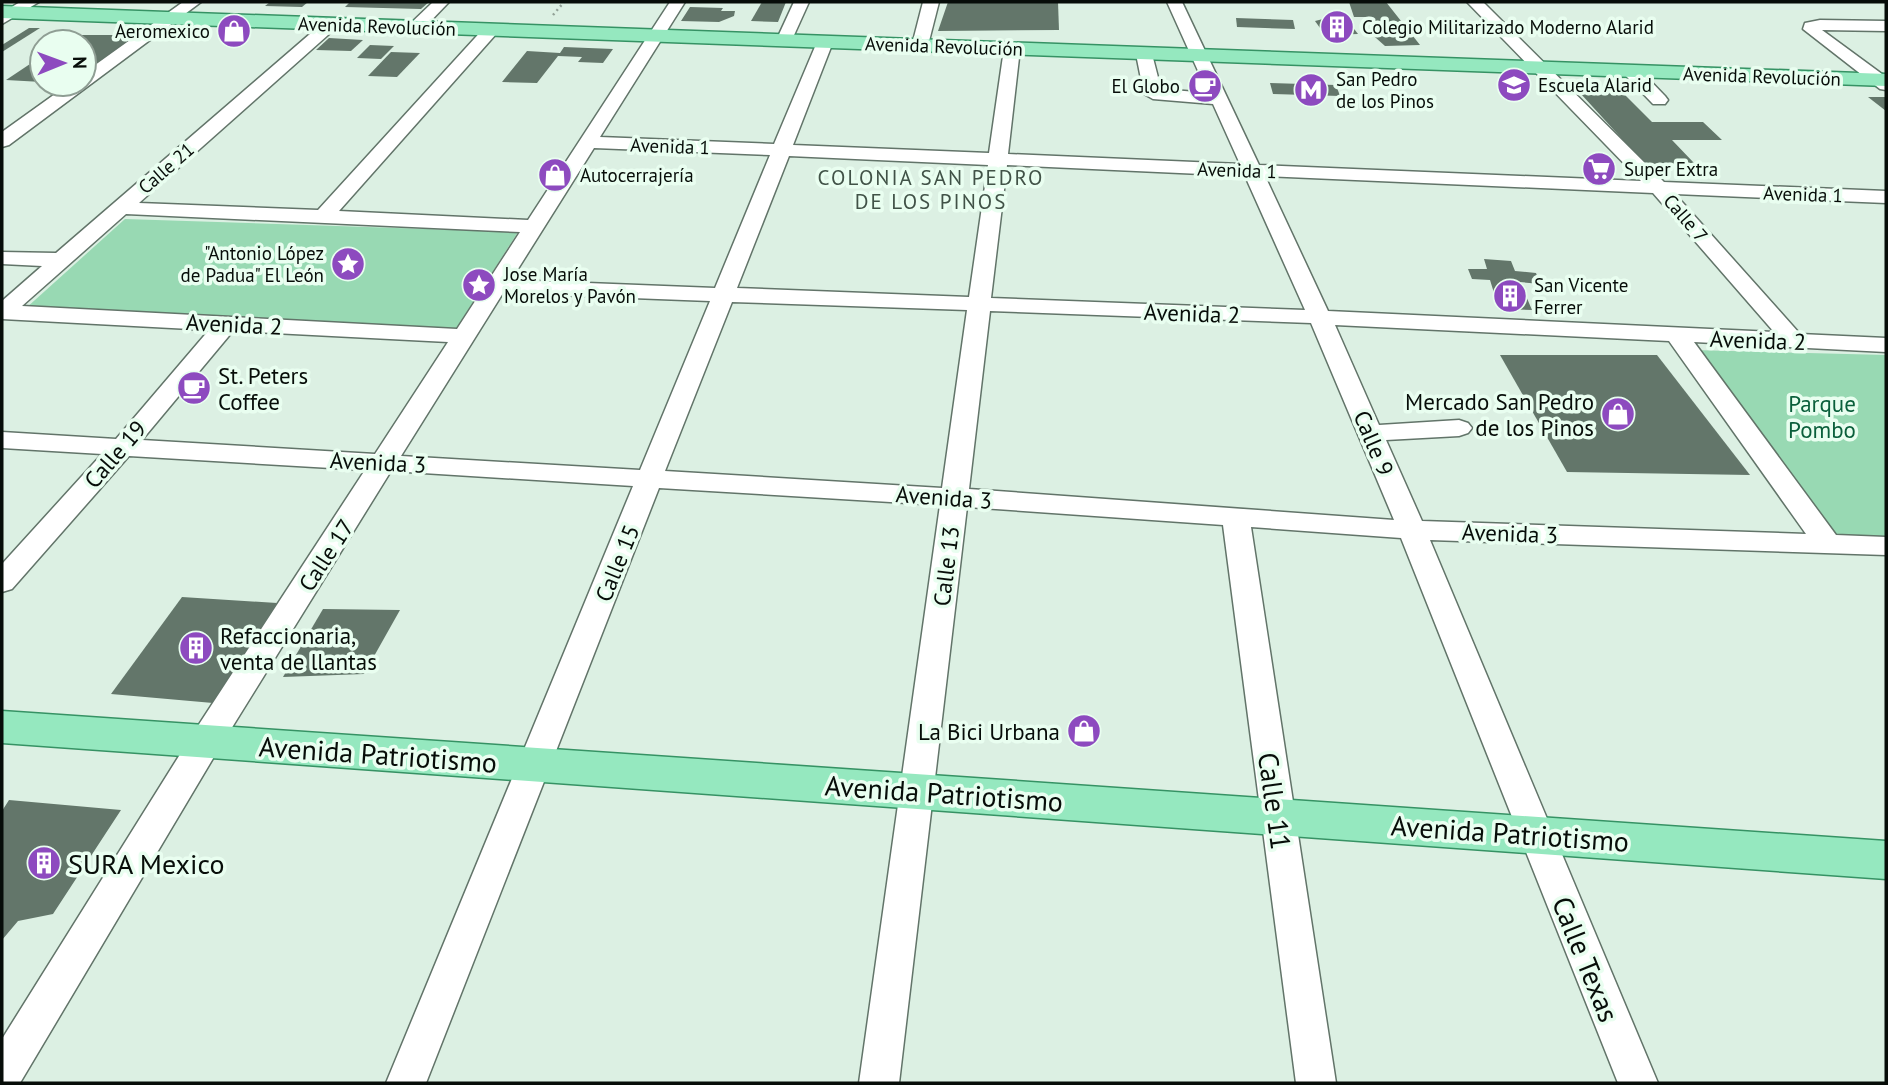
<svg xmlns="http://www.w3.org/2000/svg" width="1888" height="1085" viewBox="0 0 1888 1085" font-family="'PT Sans',sans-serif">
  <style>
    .green { fill: #98d9b3 }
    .building { fill: #63766a }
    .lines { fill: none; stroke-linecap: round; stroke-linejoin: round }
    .minor-casing { stroke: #627469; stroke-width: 3 }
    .major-casing { stroke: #369264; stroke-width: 3 }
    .path { stroke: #92a197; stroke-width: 2.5; stroke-dasharray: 2 3.5; stroke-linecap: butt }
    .minor { fill: #fff; fill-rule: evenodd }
    .major { fill: #95e8bf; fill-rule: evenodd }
    .labels { text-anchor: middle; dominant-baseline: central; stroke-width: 7; stroke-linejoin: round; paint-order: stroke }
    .far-street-label { font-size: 19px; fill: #070d09; stroke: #e9fef0 }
    .far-poi-label { font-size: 19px; fill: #070d09; stroke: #e9fef0; text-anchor: start }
    .far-neighbourhood-label { font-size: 21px; letter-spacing: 2px; fill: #415247; stroke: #e9fef0 }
    .street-label { font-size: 23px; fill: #070d09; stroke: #e9fef0 }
    .poi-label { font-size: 23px; fill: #070d09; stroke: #e9fef0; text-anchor: start }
    .park-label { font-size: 23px; fill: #0a5f3b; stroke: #e9fef0 }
    .near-street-label { font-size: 28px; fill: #070d09; stroke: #e9fef0 }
    .near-poi-label { font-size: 28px; fill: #070d09; stroke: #e9fef0; text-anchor: start }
  </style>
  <rect width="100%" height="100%" fill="#dcf0e3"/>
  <!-- green -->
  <g class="green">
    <polygon points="125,219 518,232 449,340 15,318"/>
    <polygon points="1693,350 1886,355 1886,540 1835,538"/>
  </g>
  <!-- building -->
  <g class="building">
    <polygon points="270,2 308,2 302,7 265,6"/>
    <polygon points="350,2 429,2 421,9 345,7"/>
    <polygon points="762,2 786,2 778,22 751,21"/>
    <polygon points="948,2 1058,2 1059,30 938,31"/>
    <polygon points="1349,2 1386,2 1420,45 1385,46 1367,30 1379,26 1370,17 1354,17"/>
    <polygon points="690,7 723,8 721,11 735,11 734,16 719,22 681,21"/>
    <polygon points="1236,18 1293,20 1295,29 1237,27"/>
    <polygon points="1327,18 1348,21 1358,34 1325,35 1315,21"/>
    <polygon points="29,28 40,28 2,52 2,45"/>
    <polygon points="73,35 137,35 84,77 84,42 62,42"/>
    <polygon points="329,38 363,40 351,51 316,50"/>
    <polygon points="370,45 394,46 381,59 357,58"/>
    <polygon points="564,47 613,49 603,63 578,62 582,57 558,56 537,83 502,82 527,51 560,53"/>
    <polygon points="391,52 420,53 397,77 368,76"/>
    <polygon points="42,56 42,82 6,80"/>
    <polygon points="1270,83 1336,85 1340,96 1273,94"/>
    <polygon points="1623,93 1652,122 1703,122 1722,140 1672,140 1694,163 1645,164 1581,94"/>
    <polygon points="1868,97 1886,97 1886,111"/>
    <polygon points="1484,259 1511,261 1515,271 1536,273 1540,284 1520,282 1532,310 1499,309 1490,280 1472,279 1468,269 1487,269"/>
    <polygon points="1500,355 1657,355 1750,475 1567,472"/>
    <polygon points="182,597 277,603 213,703 111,694"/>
    <polygon points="323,609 400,610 364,674 283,677"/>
    <polygon points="9,800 121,810 53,914 18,921 2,940 2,811"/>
  </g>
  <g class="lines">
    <!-- minor casing -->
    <g class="minor-casing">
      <g id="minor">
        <polygon points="20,2 39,2 2,24 2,13"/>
        <polygon points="183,2 201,2 9,145 2,147 2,132 69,84 84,84 84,73"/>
        <polygon points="433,2 449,2 422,30 410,30 410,24"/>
        <path d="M670,2H685L600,137L774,144L817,42L825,37L833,42L793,145L989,153L1004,49L1012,44L1020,49L1008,154L1240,164L1213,104L1153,99L1144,94L1136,54L1144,49L1152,54L1161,89L1208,93L1167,2H1182L1259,165L1641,181L1467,2H1483L1664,182L1886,191V203L1675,194L1800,334L1886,338V352L1694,342L1836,535L1886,537V555L1430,540L1658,1083H1618L1401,538L1251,527L1336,1083H1296L1223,525L967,507L899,1083H859L940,505L659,488L426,1083H386L633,486L391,471L218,750L20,1083H2V1039L194,732L365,470L129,456L12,589L2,592V564L102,454L2,448V432L116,439L209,330L2,319V301L42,266L2,264V252L56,253L325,21L331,19L339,24L337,27L139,203L318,210L485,27H497V33L339,211L528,220ZM594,148L770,155L715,288L511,280ZM789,156L988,165L969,297L737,288ZM1007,165L1245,176L1305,310L991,298ZM1265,176L1653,193L1774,332L1328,311ZM126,214L520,232L457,329L22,306ZM503,293L710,301L640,470L401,456ZM732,302L967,310L942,488L665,471ZM990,311L1311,323L1394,520L969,489ZM1335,325L1669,341L1806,534L1422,521L1386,440L1459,436L1468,433L1472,428L1468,423L1459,420L1379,425ZM233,331L448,342L375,454L142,440Z"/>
        <polygon points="794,2 809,2 790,44 778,44 776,41"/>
        <polygon points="923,2 939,2 928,45 920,50 912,45"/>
        <polygon points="1820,20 1886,21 1886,31 1822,30 1886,77 1886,90 1880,89 1803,29 1805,23"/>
        <polygon points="1632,67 1638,68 1665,96 1668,100 1665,104 1653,104 1626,76 1624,72 1626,68"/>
      </g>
    </g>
    <!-- major casing -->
    <g class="major-casing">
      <g id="major">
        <polygon points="2,6 1886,74 1886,86 2,18"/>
        <polygon points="2,711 1886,841 1886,879 2,743"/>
      </g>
    </g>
    <!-- path -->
    <polyline class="path" points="553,15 564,2"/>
    <!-- minor -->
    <use href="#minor" class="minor"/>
    <!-- major -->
    <use href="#major" class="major"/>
  </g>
  <!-- icons -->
  <defs>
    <g id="building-disc" transform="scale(1.75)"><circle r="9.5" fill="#8d4abf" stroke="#e9fef0"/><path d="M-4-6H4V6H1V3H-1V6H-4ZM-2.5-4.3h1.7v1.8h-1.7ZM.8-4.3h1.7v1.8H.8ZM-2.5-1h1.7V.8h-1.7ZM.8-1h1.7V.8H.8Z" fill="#fff"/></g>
    <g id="shop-disc" transform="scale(1.75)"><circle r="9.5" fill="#8d4abf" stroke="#e9fef0"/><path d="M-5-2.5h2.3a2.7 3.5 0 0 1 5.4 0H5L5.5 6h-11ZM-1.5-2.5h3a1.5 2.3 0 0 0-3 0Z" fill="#fff"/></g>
    <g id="school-disc" transform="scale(1.75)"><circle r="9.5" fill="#8d4abf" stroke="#e9fef0"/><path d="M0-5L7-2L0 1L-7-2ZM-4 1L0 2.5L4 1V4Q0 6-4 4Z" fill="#fff"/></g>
    <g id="cafe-disc" transform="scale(1.75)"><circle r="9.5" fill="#8d4abf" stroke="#e9fef0"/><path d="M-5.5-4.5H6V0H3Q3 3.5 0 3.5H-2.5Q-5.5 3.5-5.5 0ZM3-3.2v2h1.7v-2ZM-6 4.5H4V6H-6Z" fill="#fff"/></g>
    <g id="metro-disc" transform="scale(1.75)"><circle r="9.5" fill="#8d4abf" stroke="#e9fef0"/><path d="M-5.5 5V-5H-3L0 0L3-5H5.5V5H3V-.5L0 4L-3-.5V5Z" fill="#fff"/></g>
    <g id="supermarket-disc" transform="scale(1.75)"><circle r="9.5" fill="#8d4abf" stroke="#e9fef0"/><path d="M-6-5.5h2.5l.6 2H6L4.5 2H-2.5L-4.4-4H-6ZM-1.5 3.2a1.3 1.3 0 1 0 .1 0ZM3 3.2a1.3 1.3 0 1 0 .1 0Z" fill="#fff"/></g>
    <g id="sight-disc" transform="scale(1.75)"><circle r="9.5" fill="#8d4abf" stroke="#e9fef0"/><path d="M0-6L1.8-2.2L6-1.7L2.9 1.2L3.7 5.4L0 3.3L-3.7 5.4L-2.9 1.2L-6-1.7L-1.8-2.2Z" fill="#fff"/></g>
  </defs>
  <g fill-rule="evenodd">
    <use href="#building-disc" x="1337" y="27"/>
    <use href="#shop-disc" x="234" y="31"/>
    <use href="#school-disc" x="1514" y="85"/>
    <use href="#cafe-disc" x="1205" y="86"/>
    <use href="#metro-disc" x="1311" y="90"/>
    <use href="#supermarket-disc" x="1599" y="169"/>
    <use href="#shop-disc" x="555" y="175"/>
    <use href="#sight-disc" x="348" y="264"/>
    <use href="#sight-disc" x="479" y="285"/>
    <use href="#building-disc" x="1510" y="296"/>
    <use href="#cafe-disc" x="194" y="388"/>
    <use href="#shop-disc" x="1618" y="414"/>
    <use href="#building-disc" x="196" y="648"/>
    <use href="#shop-disc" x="1084" y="731"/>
    <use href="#building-disc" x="44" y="863"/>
  </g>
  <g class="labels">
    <!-- far-street labels -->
    <g class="far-street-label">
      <text transform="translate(377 26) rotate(2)">Avenida Revolución</text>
      <text transform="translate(944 46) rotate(2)">Avenida Revolución</text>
      <text transform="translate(1762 76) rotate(2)">Avenida Revolución</text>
      <text transform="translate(670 146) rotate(2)">Avenida 1</text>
      <text transform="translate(166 168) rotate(-41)">Calle 21</text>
      <text transform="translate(1237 170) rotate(2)">Avenida 1</text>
      <text transform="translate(1803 194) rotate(2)">Avenida 1</text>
      <text transform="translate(1686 218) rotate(49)">Calle 7</text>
    </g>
    <!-- far-poi labels -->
    <g class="far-poi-label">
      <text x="1362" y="27">Colegio Militarizado Moderno Alarid</text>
      <text x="210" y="31" text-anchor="end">Aeromexico</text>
      <text x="1336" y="79">San Pedro<tspan x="1336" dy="22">de los Pinos</tspan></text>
      <text x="1538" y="85">Escuela Alarid</text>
      <text x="1180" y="86" text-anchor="end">El Globo</text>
      <text x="1624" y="169">Super Extra</text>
      <text x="580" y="175">Autocerrajería</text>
      <text x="324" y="253" text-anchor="end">"Antonio López<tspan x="324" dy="22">de Padua" El León</tspan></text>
      <text x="504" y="274">Jose María<tspan x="504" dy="22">Morelos y Pavón</tspan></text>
      <text x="1534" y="285">San Vicente<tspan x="1534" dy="22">Ferrer</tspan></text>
    </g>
    <!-- far-neighbourhood labels -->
    <g class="far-neighbourhood-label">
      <text x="931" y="177">COLONIA SAN PEDRO<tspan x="931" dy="24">DE LOS PINOS</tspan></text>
    </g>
    <!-- street labels -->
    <g class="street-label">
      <text transform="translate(1192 313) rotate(2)">Avenida 2</text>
      <text transform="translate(234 324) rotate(3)">Avenida 2</text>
      <text transform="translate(1758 340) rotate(2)">Avenida 2</text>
      <text transform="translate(1374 443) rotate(67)">Calle 9</text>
      <text transform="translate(115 454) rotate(-49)">Calle 19</text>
      <text transform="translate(378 462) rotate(3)">Avenida 3</text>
      <text transform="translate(944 497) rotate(4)">Avenida 3</text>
      <text transform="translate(1510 533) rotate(2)">Avenida 3</text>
      <text transform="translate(326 555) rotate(-57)">Calle 17</text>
      <text transform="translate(617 563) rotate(-68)">Calle 15</text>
      <text transform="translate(946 566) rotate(-83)">Calle 13</text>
    </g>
    <!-- poi labels -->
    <g class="poi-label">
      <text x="218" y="375">St. Peters<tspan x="218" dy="26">Coffee</tspan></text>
      <text x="1594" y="401" text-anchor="end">Mercado San Pedro<tspan x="1594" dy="26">de los Pinos</tspan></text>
      <text x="220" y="635">Refaccionaria,<tspan x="220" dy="26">venta de llantas</tspan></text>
      <text x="1060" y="731" text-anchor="end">La Bici Urbana</text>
    </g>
    <!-- park labels -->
    <g class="park-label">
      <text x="1822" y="403">Parque<tspan x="1822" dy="26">Pombo</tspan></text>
    </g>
    <!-- near-street labels -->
    <g class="near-street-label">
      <text transform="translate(378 754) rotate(4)">Avenida Patriotismo</text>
      <text transform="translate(944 793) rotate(4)">Avenida Patriotismo</text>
      <text transform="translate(1275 801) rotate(82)">Calle 11</text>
      <text transform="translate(1510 833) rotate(4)">Avenida Patriotismo</text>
      <text transform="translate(1586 959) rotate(68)">Calle Texas</text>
    </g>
    <!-- near-poi labels -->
    <g class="near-poi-label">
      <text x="68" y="863">SURA Mexico</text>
    </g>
  </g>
  <!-- border -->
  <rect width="1888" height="1085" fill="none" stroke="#070d09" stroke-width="7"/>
  <!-- north arrow -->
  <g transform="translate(63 63) rotate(89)"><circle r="33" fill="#e9fef0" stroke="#8f9e94" stroke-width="2"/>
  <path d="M0-5L12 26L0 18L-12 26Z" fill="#8d4abf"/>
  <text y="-10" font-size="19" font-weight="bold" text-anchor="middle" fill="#070d09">N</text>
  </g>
</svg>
